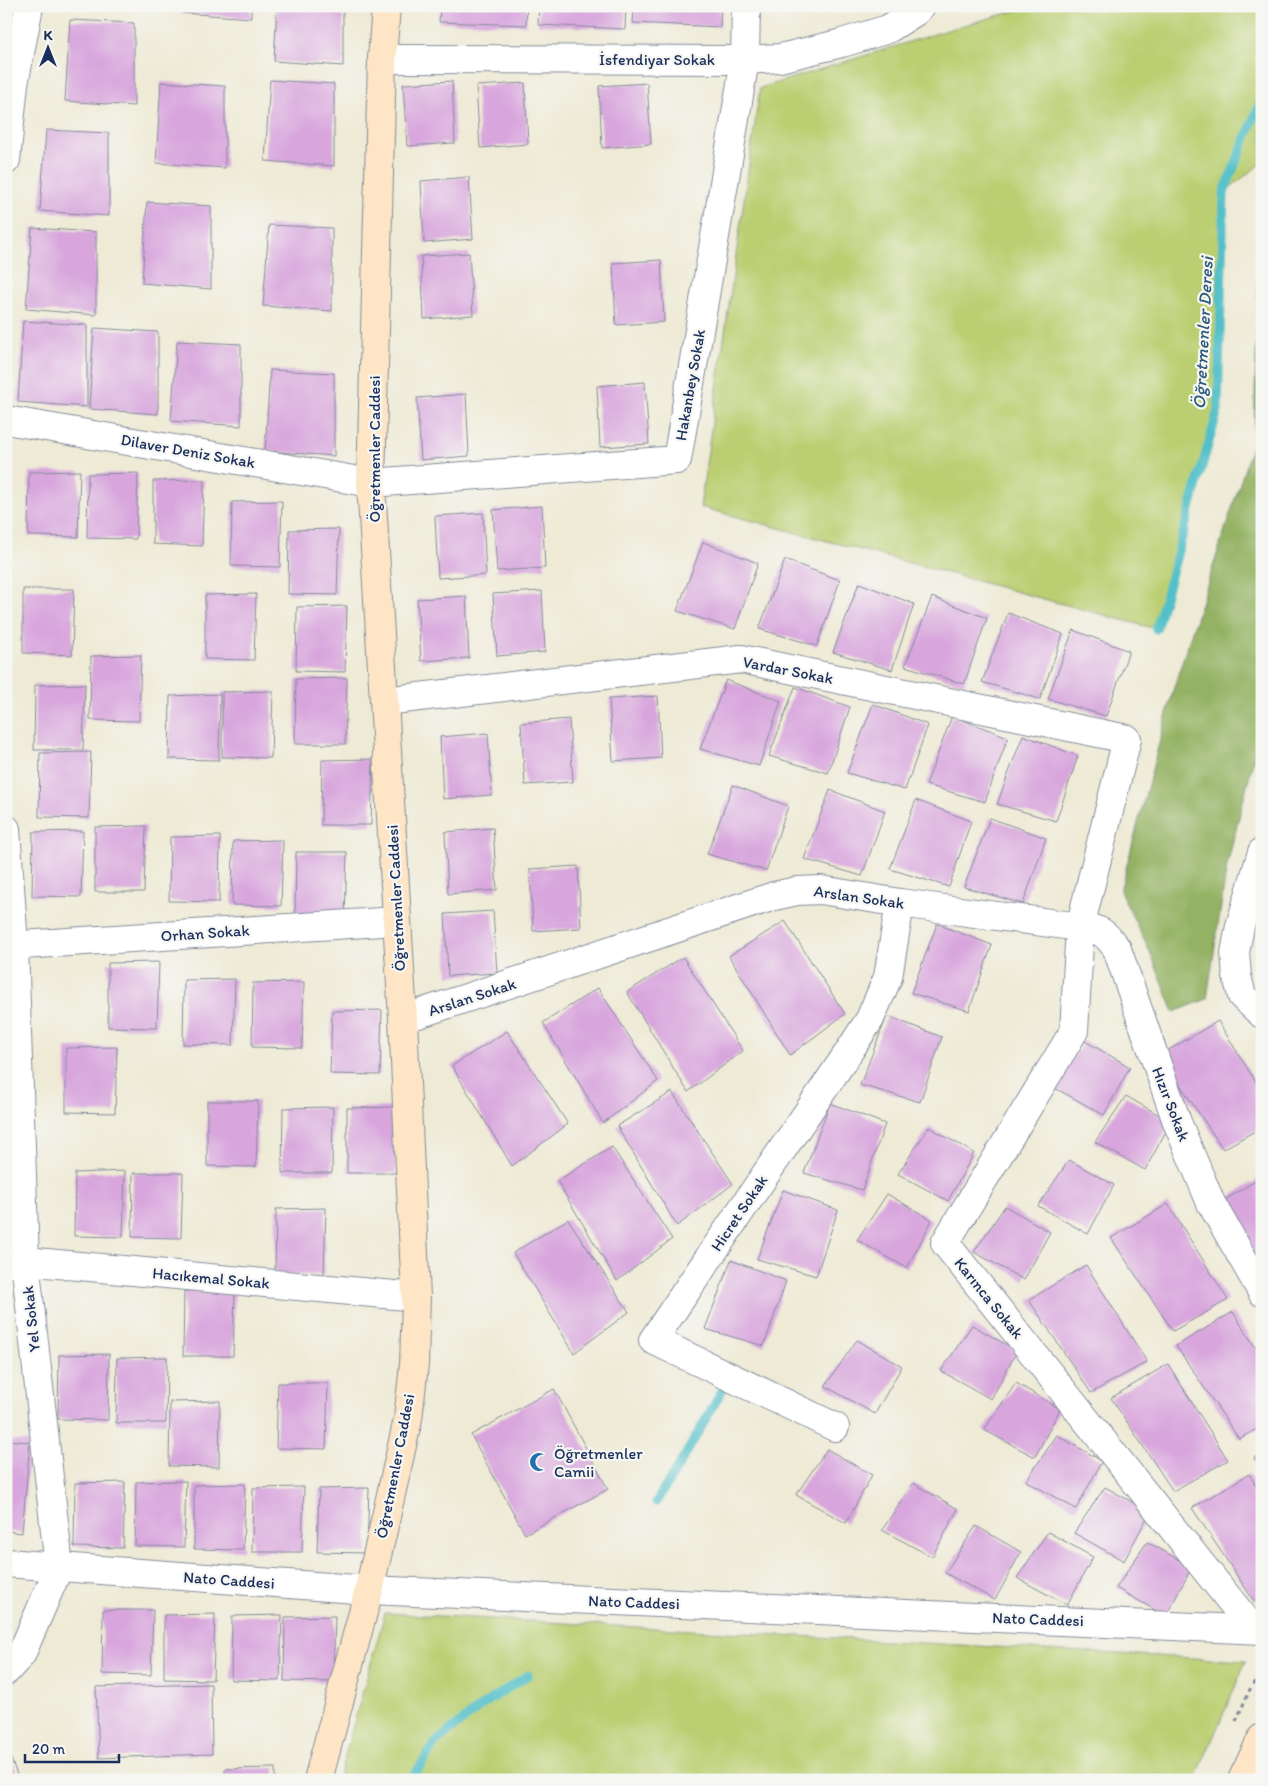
<svg xmlns="http://www.w3.org/2000/svg" width="1268" height="1786" viewBox="0 0 1268 1786" font-family="Itim,sans-serif">
  <style>
    .green { fill: #bbcf72; stroke: #6b7f68 }
    .forest { fill: #94b264; stroke: #587061 }
    .lines { fill: none; stroke-linecap: round; stroke-linejoin: round }
    .stream { stroke: #52c0c9; stroke-width: 9 }
    .building { fill: #d8a6dd }
    .street-casing { stroke: #848c9a; stroke-width: 30 }
    .secondary-casing { stroke: #848c9a; stroke-width: 30 }
    .path { stroke: #848c9a; stroke-width: 3; stroke-dasharray: 4 4; stroke-linecap: butt }
    .street { stroke: #fff; stroke-width: 28 }
    .secondary { stroke: #fde5c5; stroke-width: 28 }
    .labels { text-anchor: middle; dominant-baseline: central; stroke-width: 4.5; stroke-linejoin: round; paint-order: stroke }
    .street-label { font-size: 16px; fill: #1b2f5e; stroke: #f6f6f2 }
    .poi-label { font-size: 16px; fill: #1b2f5e; stroke: #f6f6f2; text-anchor: start }
    .water-label { font-size: 18px; font-style: italic; fill: #2c5a7e; stroke: #f6f6f2 }
  </style>
  <rect width="100%" height="100%" fill="#f6f6f2"/>
  <filter id="ink" filterUnits="userSpaceOnUse"><feTurbulence type="fractalNoise" baseFrequency=".02" numOctaves="2"/><feDisplacementMap in="SourceGraphic" scale="10" xChannelSelector="R" yChannelSelector="G"/><feConvolveMatrix kernelMatrix="1 2 1 2 8 2 1 2 1" color-interpolation-filters="sRGB"/></filter>
  <filter id="wash" filterUnits="userSpaceOnUse"><feTurbulence type="fractalNoise" baseFrequency=".0096" numOctaves="4" result="noise"/><feDisplacementMap in="SourceGraphic" scale="20" xChannelSelector="R" yChannelSelector="G"/><feGaussianBlur stdDeviation="1.12" result="paint"/><feColorMatrix in="noise" values="0 0 0 0 0 0 0 0 0 0 0 0 0 0 0 0 0 1.4 0 .05"/><feComposite in="paint" operator="in"/></filter>
  <g filter="url(#wash)">
    <rect width="100%" height="100%" fill="#eeead5"/>
    <!-- green -->
    <g class="green">
      <polygon points="1034,6 1262,6 1262,163 1224,192 1218,410 1156,629 700,507 760,88 964,25"/>
      <polygon points="385,1613 1246,1661 1195,1780 338,1780"/>
    </g>
    <!-- forest -->
    <polygon class="forest" points="1262,263 1262,726 1227,865 1207,999 1174,1012 1150,952 1120,891 1174,687 1254,440 1258,276"/>
    <g class="lines">
      <!-- stream -->
      <g class="stream">
        <polyline points="1156,629 1218,410 1224,192 1262,98"/>
        <polyline points="656,1502 684,1457 723,1389"/>
        <polyline points="411,1780 436,1742 484,1704 528,1675"/>
      </g>
    </g>
    <g id="blocks">
      <!-- building -->
      <g class="building">
        <polygon points="183,6 251,6 251,18 182,13"/>
        <polygon points="277,6 343,6 343,66 274,61"/>
        <polygon points="440,6 527,6 526,25 439,22"/>
        <polygon points="539,6 626,6 625,29 538,25"/>
        <polygon points="634,6 721,6 720,27 633,23"/>
        <polygon points="790,6 815,6 815,7 790,11"/>
        <polygon points="70,20 134,23 134,106 65,101"/>
        <polygon points="270,80 334,84 334,166 265,161"/>
        <polygon points="452,81 455,143 407,146 403,84"/>
        <polygon points="161,82 225,86 225,168 156,163"/>
        <polygon points="525,83 528,144 480,148 476,86"/>
        <polygon points="647,83 651,144 602,148 599,86"/>
        <polygon points="46,130 109,133 109,216 40,211"/>
        <polygon points="469,177 473,239 424,243 421,181"/>
        <polygon points="147,202 211,206 211,289 142,283"/>
        <polygon points="269,225 332,228 332,311 263,306"/>
        <polygon points="32,228 96,232 96,315 26,309"/>
        <polygon points="469,253 473,315 424,319 421,256"/>
        <polygon points="661,260 664,322 616,325 613,263"/>
        <polygon points="23,321 87,325 87,407 18,402"/>
        <polygon points="94,328 158,332 158,414 89,409"/>
        <polygon points="177,341 241,344 241,426 171,421"/>
        <polygon points="270,370 334,373 334,456 265,451"/>
        <polygon points="645,382 649,444 600,447 597,386"/>
        <polygon points="466,394 469,456 421,460 417,398"/>
        <polygon points="80,471 78,537 28,536 29,472"/>
        <polygon points="138,473 136,539 87,538 88,474"/>
        <polygon points="204,480 202,546 153,544 153,481"/>
        <polygon points="282,501 280,567 231,566 232,502"/>
        <polygon points="542,506 545,568 497,571 493,510"/>
        <polygon points="483,513 486,575 438,578 435,516"/>
        <polygon points="339,529 337,595 288,594 289,530"/>
        <polygon points="703,542 758,563 735,629 677,611"/>
        <polygon points="785,560 840,580 817,646 759,629"/>
        <polygon points="859,583 914,604 892,670 833,652"/>
        <polygon points="23,589 74,589 72,655 23,653"/>
        <polygon points="542,591 545,652 497,656 493,594"/>
        <polygon points="256,594 254,660 205,659 205,595"/>
        <polygon points="466,596 469,658 421,661 417,599"/>
        <polygon points="932,597 987,618 964,684 905,666"/>
        <polygon points="347,606 345,672 296,671 297,607"/>
        <polygon points="1008,613 1063,634 1040,699 982,682"/>
        <polygon points="1073,630 1129,651 1106,716 1048,699"/>
        <polygon points="141,655 139,721 90,720 91,656"/>
        <polygon points="347,678 345,744 295,744 296,679"/>
        <polygon points="726,680 781,701 759,766 700,749"/>
        <polygon points="85,684 83,750 34,750 35,685"/>
        <polygon points="795,687 850,707 828,773 769,756"/>
        <polygon points="273,691 271,758 222,757 222,692"/>
        <polygon points="220,694 219,760 169,759 170,696"/>
        <polygon points="658,696 661,758 613,761 609,699"/>
        <polygon points="873,704 928,725 905,790 847,773"/>
        <polygon points="952,716 1008,737 985,802 926,785"/>
        <polygon points="569,719 573,782 525,785 521,723"/>
        <polygon points="488,733 492,795 443,799 440,737"/>
        <polygon points="1023,735 1078,756 1056,821 997,804"/>
        <polygon points="91,752 89,818 39,817 40,753"/>
        <polygon points="373,759 371,825 321,825 322,760"/>
        <polygon points="733,785 788,806 766,871 707,854"/>
        <polygon points="830,790 885,811 862,876 804,859"/>
        <polygon points="916,800 971,821 949,887 890,869"/>
        <polygon points="990,818 1046,838 1023,904 964,887"/>
        <polygon points="146,826 144,892 95,892 95,827"/>
        <polygon points="493,828 497,890 448,894 445,832"/>
        <polygon points="83,831 81,897 32,896 33,832"/>
        <polygon points="220,836 219,902 169,901 170,837"/>
        <polygon points="283,840 281,906 232,905 233,841"/>
        <polygon points="296,852 347,852 345,918 295,917"/>
        <polygon points="578,866 581,928 533,931 530,869"/>
        <polygon points="493,911 497,973 448,976 445,914"/>
        <polygon points="785,921 845,1014 790,1055 729,956"/>
        <polygon points="937,924 992,945 969,1011 911,993"/>
        <polygon points="683,957 743,1051 688,1092 627,992"/>
        <polygon points="159,962 157,1028 108,1027 108,963"/>
        <polygon points="235,979 233,1045 183,1044 184,980"/>
        <polygon points="304,982 302,1048 252,1047 253,983"/>
        <polygon points="598,988 658,1081 603,1123 543,1023"/>
        <polygon points="382,1010 380,1075 330,1074 332,1011"/>
        <polygon points="887,1016 942,1037 920,1102 860,1085"/>
        <polygon points="1218,1021 1262,1092 1262,1127 1223,1149 1160,1055"/>
        <polygon points="507,1031 568,1124 512,1166 452,1066"/>
        <polygon points="1085,1041 1130,1067 1104,1115 1053,1087"/>
        <polygon points="117,1047 115,1113 66,1112 66,1048"/>
        <polygon points="672,1092 733,1184 677,1226 617,1126"/>
        <polygon points="1126,1096 1171,1122 1145,1170 1095,1142"/>
        <polygon points="207,1101 258,1101 256,1167 207,1166"/>
        <polygon points="830,1103 885,1124 862,1190 804,1173"/>
        <polygon points="333,1107 332,1173 282,1173 283,1108"/>
        <polygon points="398,1107 396,1173 347,1173 347,1108"/>
        <polygon points="929,1127 974,1153 948,1201 898,1174"/>
        <polygon points="612,1147 672,1239 617,1281 557,1181"/>
        <polygon points="1069,1160 1114,1185 1088,1234 1038,1206"/>
        <polygon points="125,1171 123,1237 74,1236 75,1173"/>
        <polygon points="133,1173 183,1173 181,1238 132,1237"/>
        <polygon points="1262,1177 1262,1269 1218,1204"/>
        <polygon points="783,1190 838,1210 816,1276 757,1259"/>
        <polygon points="887,1194 932,1220 907,1268 857,1240"/>
        <polygon points="1168,1204 1228,1300 1173,1331 1111,1238"/>
        <polygon points="1005,1206 1050,1232 1024,1280 974,1252"/>
        <polygon points="326,1208 324,1275 275,1274 276,1209"/>
        <polygon points="568,1219 629,1312 574,1353 513,1253"/>
        <polygon points="731,1260 786,1281 764,1346 705,1329"/>
        <polygon points="1086,1265 1147,1362 1091,1393 1029,1300"/>
        <polygon points="235,1290 233,1356 183,1356 184,1291"/>
        <polygon points="6,1292 12,1292 8,1340 6,1340"/>
        <polygon points="1233,1312 1262,1358 1262,1426 1239,1439 1176,1346"/>
        <polygon points="972,1325 1017,1351 991,1399 941,1371"/>
        <polygon points="857,1340 902,1366 875,1414 825,1386"/>
        <polygon points="109,1354 108,1420 58,1419 59,1355"/>
        <polygon points="167,1357 166,1423 116,1423 117,1358"/>
        <polygon points="1168,1364 1228,1460 1173,1491 1111,1398"/>
        <polygon points="278,1383 328,1383 326,1449 276,1448"/>
        <polygon points="1016,1383 1060,1409 1035,1457 984,1430"/>
        <polygon points="554,1389 608,1489 525,1534 471,1435"/>
        <polygon points="220,1401 219,1467 169,1466 170,1402"/>
        <polygon points="1057,1435 1102,1461 1076,1509 1026,1481"/>
        <polygon points="6,1440 30,1442 22,1533 6,1531"/>
        <polygon points="827,1449 872,1475 846,1523 796,1495"/>
        <polygon points="1262,1454 1262,1470 1254,1458"/>
        <polygon points="1249,1474 1262,1495 1262,1597 1254,1601 1192,1508"/>
        <polygon points="186,1481 184,1547 135,1546 136,1482"/>
        <polygon points="125,1482 123,1548 74,1547 75,1483"/>
        <polygon points="913,1483 958,1509 932,1557 882,1530"/>
        <polygon points="245,1484 243,1550 194,1549 194,1485"/>
        <polygon points="304,1487 302,1552 252,1552 253,1488"/>
        <polygon points="1105,1487 1150,1512 1124,1561 1074,1533"/>
        <polygon points="369,1488 367,1553 317,1552 319,1489"/>
        <polygon points="976,1526 1021,1552 995,1600 945,1573"/>
        <polygon points="1048,1532 1093,1557 1067,1605 1017,1578"/>
        <polygon points="1147,1542 1192,1567 1166,1616 1116,1588"/>
        <polygon points="103,1610 153,1610 151,1675 102,1674"/>
        <polygon points="215,1614 213,1680 164,1679 164,1615"/>
        <polygon points="282,1615 280,1681 231,1680 232,1616"/>
        <polygon points="335,1616 333,1682 284,1681 285,1617"/>
        <polygon points="211,1684 212,1754 99,1758 96,1687"/>
        <polygon points="6,1746 18,1777 10,1780 6,1780"/>
        <polygon points="275,1768 275,1780 225,1780 225,1769"/>
      </g>
    </g>
  </g>
  <g filter="url(#ink)">
    <use href="#blocks" fill-opacity="0" stroke="#848c9a" stroke-width="1"/>
    <g class="lines">
      <!-- street casing -->
      <g class="street-casing">
        <g id="street">
          <polyline points="382,59 745,60 780,58 842,43 888,29 915,12 921,6"/>
          <polyline points="6,160 14,84 29,6"/>
          <polyline points="6,420 371,483 677,460 745,60 746,6"/>
          <polyline points="385,701 741,659 1127,739 1080,927 900,903 821,890 797,891 774,896 403,1019"/>
          <polyline points="6,829 14,946 25,1261 59,1567 21,1655 6,1671"/>
          <polyline points="1262,852 1240,926 1235,953 1237,976 1242,996 1262,1014"/>
          <polyline points="6,946 397,921"/>
          <polyline points="7,1264 25,1261 416,1297"/>
          <polyline points="835,1427 653,1340 846,1056 870,1019 888,977 900,903"/>
          <polyline points="6,1563 369,1590 1262,1630"/>
          <path d="M1253,1629L945,1243L1074,1031L1080,927C1100,929 1105,932 1117,949L1177,1122L1211,1203L1262,1292"/>
        </g>
      </g>
      <!-- secondary casing -->
      <g class="secondary-casing">
        <g id="secondary">
          <polyline points="318,1780 369,1590 383,1530 408,1419 414,1365 416,1297 403,1019 371,483 382,59 386,6"/>
          <polyline points="1242,1780 1262,1738"/>
        </g>
      </g>
      <!-- path -->
      <polyline class="path" points="1236,1721 1251,1687 1262,1671"/>
      <!-- street -->
      <use href="#street" class="street"/>
      <!-- secondary -->
      <use href="#secondary" class="secondary"/>
    </g>
  </g>
  <!-- icons -->
  <defs>
    <g id="mosque-bare" transform="scale(1.5)"><path d="M3.5-4.9A6 6 0 1 0 3.5 4.9A5 5 0 1 1 3.5-4.9Z" fill="#1f6fb2" stroke="#f6f6f2" stroke-width="2.5" paint-order="stroke"/></g>
  </defs>
  <g fill-rule="evenodd">
    <use href="#mosque-bare" x="539" y="1462"/>
  </g>
  <g class="labels">
    <!-- street labels -->
    <g class="street-label">
      <text x="657" y="59">İsfendiyar Sokak</text>
      <text transform="translate(690 385) rotate(-80)">Hakanbey Sokak</text>
      <text transform="translate(374 449) rotate(-90)">Öğretmenler Caddesi</text>
      <text transform="translate(188 451) rotate(10)">Dilaver Deniz Sokak</text>
      <text transform="translate(788 670) rotate(11)">Vardar Sokak</text>
      <text transform="translate(859 897) rotate(8)">Arslan Sokak</text>
      <text transform="translate(396 898) rotate(-93)">Öğretmenler Caddesi</text>
      <text transform="translate(205 933) rotate(-4)">Orhan Sokak</text>
      <text transform="translate(472 997) rotate(-18)">Arslan Sokak</text>
      <text transform="translate(1171 1104) rotate(69)">Hızır Sokak</text>
      <text transform="translate(739 1213) rotate(-56)">Hicret Sokak</text>
      <text transform="translate(211 1278) rotate(5)">Hacıkemal Sokak</text>
      <text transform="translate(989 1298) rotate(51)">Karınca Sokak</text>
      <text transform="translate(31 1319) rotate(-96)">Yel Sokak</text>
      <text transform="translate(395 1466) rotate(-79)">Öğretmenler Caddesi</text>
      <text transform="translate(229 1580) rotate(4)">Nato Caddesi</text>
      <text transform="translate(634 1602) rotate(2)">Nato Caddesi</text>
      <text transform="translate(1038 1619) rotate(2)">Nato Caddesi</text>
    </g>
    <!-- poi labels -->
    <g class="poi-label">
      <text x="554" y="1453">Öğretmenler<tspan x="554" dy="18">Camii</tspan></text>
    </g>
    <!-- water labels -->
    <g class="water-label">
      <text transform="translate(1203 333) rotate(-87)">Öğretmenler Deresi</text>
    </g>
  </g>
  <!-- margin -->
  <rect width="1268" height="1786" fill="none" stroke="#f6f6f2" stroke-width="25"/>
  <!-- north arrow -->
  <g transform="translate(48 48)" stroke="#f6f6f2" stroke-width="4" paint-order="stroke">
  <path d="M0-4L9 19L0 12L-9 19Z" fill="#1b2f5e"/>
  <text y="-8" font-size="14" font-weight="bold" text-anchor="middle" fill="#1b2f5e">K</text>
  </g>
  <!-- scale -->
  <path d="M25 1754v8h94v-8" fill="none" stroke="#1b2f5e" stroke-width="2.5"/>
  <text x="32" y="1754" font-size="15" fill="#1b2f5e" stroke="#f6f6f2" stroke-width="4" paint-order="stroke">20 m</text>
</svg>
